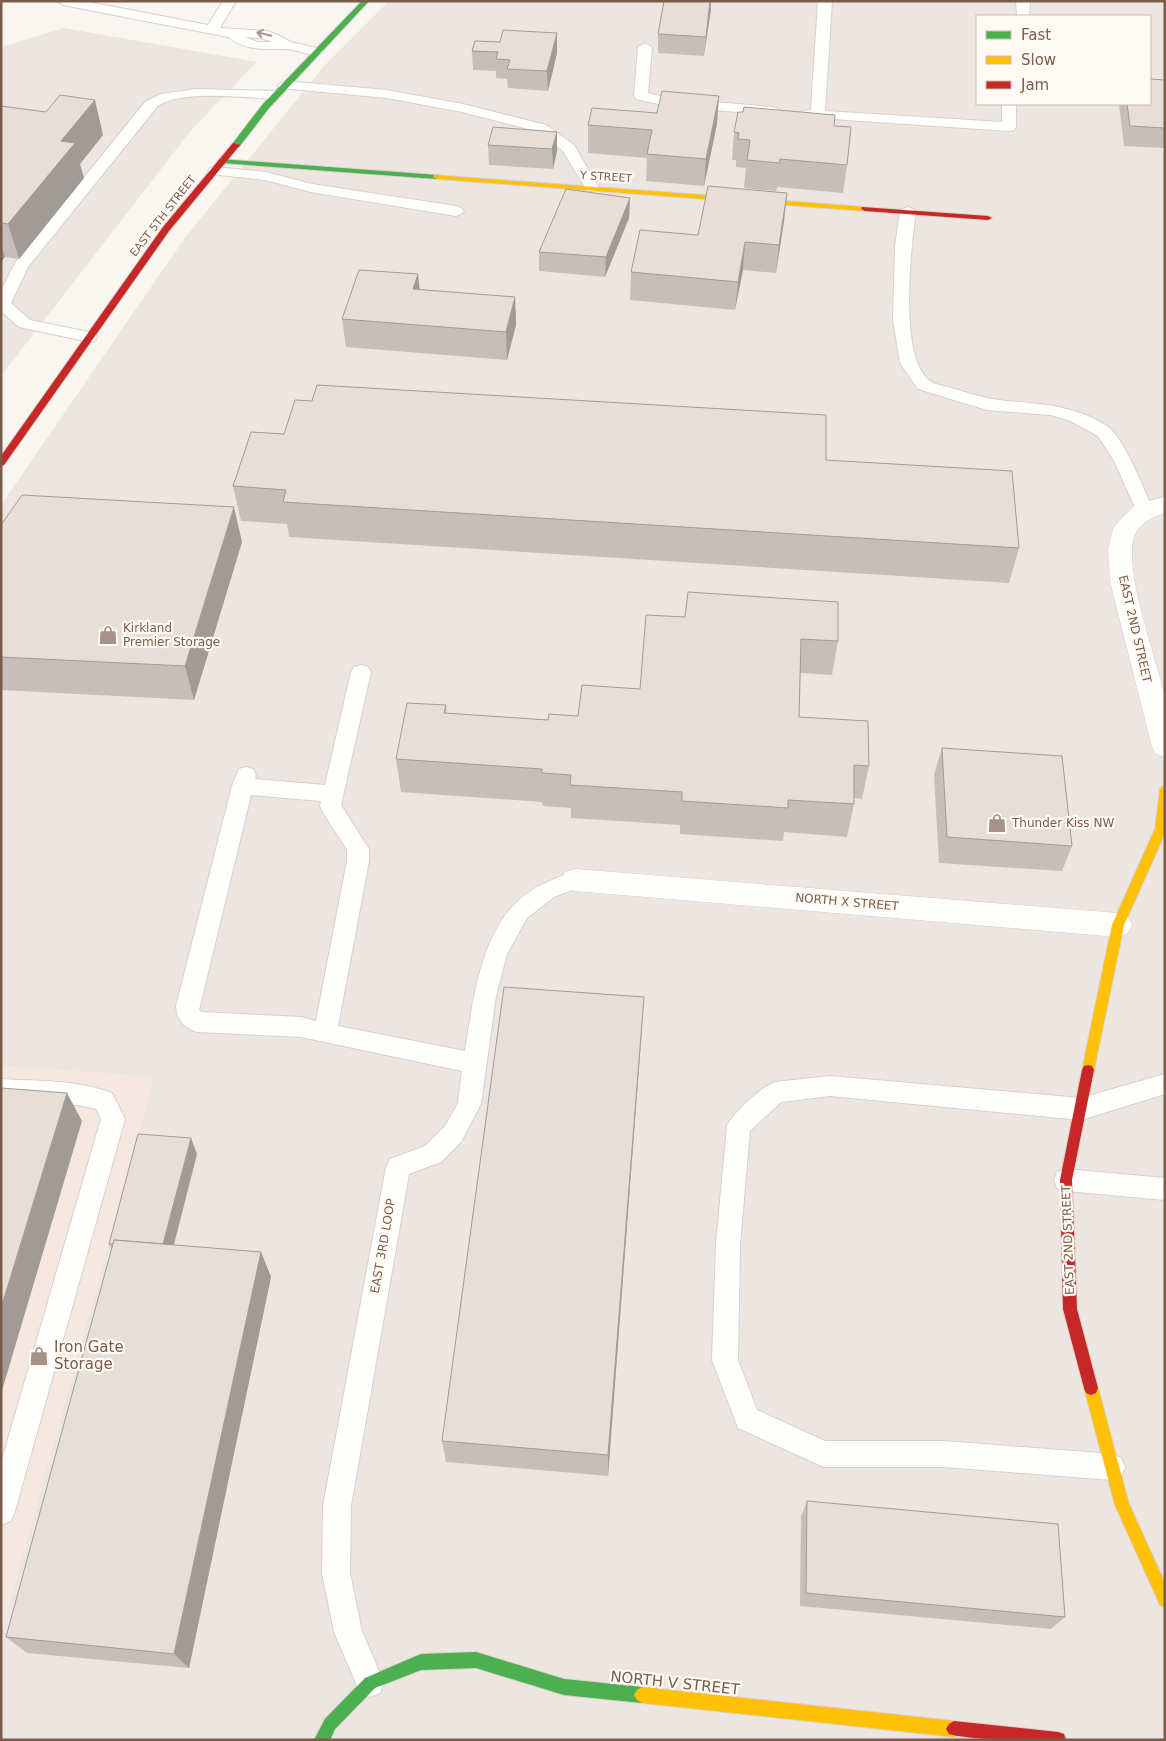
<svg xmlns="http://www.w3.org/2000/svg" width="1166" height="1741" viewBox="0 0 1166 1741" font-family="'DejaVu Sans',sans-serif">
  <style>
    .commercial { fill: #f6e8e1 }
    .industrial { fill: #ede5e0; fill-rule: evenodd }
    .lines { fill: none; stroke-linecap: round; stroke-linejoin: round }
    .lane-casing { stroke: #d7d1cb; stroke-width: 2 }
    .street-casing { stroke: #d7d1cb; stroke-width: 1 }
    .fast-casing { stroke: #d9d2cb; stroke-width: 2 }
    .slow-casing { stroke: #d9d2cb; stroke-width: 2 }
    .jam-casing { stroke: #d9d2cb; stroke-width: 2 }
    .lane { fill: #fefefd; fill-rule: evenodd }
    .street { fill: #fefefd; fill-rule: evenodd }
    .fast { fill: #4caf50; fill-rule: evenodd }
    .slow { fill: #ffc107; fill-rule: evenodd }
    .jam { fill: #c62828; fill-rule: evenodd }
    .wall { fill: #c6bfb9 }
    .shaded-wall { fill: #a19b96 }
    .building { fill: #e6ded7; stroke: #a19b96 }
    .oneway { stroke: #a8958b }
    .labels { text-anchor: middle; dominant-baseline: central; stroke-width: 4.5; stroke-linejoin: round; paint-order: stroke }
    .far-street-label { font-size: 11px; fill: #7a5c4d; stroke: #fffaf3 }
    .poi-label { font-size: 12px; fill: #7a5c4d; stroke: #fffaf3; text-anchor: start }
    .street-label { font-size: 12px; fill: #7a5c4d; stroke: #fffaf3 }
    .near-poi-label { font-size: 15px; fill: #7a5c4d; stroke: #fffaf3; text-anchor: start }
    .near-street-label { font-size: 15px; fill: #7a5c4d; stroke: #fffaf3 }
  </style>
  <rect width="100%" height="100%" fill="#f9f5f0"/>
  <!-- commercial -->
  <polygon class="commercial" points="1,1066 154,1077 1,1634"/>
  <!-- industrial -->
  <g class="industrial">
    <path d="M389,1L1165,2V1740H1V1634L154,1077L1,1066V505L184,239L324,66ZM977,16H1150V104H977Z"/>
    <polygon points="64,28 257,62 192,129 1,376 1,47"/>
  </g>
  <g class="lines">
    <!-- lane casing -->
    <g class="lane-casing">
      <g id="lane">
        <path d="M57,1H84L208,25L223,1H236L220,28L267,31L278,35L291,42L321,49L323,52L316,56C306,54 295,49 285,49C263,49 246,51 228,37L63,5ZM245,37L260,38L273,42H258Z"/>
        <polygon points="818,1 832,1 825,111 1002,122 1002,104 1016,104 1016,127 1014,130 1009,131 802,117 800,114 802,111 811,110"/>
        <polygon points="1016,1 1030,1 1029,16 1017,16"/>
        <polygon points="645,43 652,47 648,93 667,98 772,107 777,108 779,111 777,114 772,115 667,106 636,99 634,96 638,47"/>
        <polygon points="285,81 387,90 463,104 546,125 574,145 599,188 597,191 587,191 563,151 536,131 462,112 387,98 280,88 278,85"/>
        <path d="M196,89L275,91L282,95L275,99C246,98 180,89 157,107L28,267L11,303L30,320L89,332L95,333L97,337L95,341L89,342L19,327L1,311V291L15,263L145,102L161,94Z"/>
        <polygon points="215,167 266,172 312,184 456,206 461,208 464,211 461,214 456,216 311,192 265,180 210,174 208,171 210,168"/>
        <path d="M908,207L913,209L916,212C911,247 898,358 930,381C933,384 940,385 944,386C965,392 985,399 1007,401C1042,404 1078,406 1108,427C1124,438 1145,491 1153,510L1150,514L1144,516L1138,514L1114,461L1098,436L1070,421L1051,415L987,410L918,389L900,363L893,320L895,247L900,212L903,209Z"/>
        <path d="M361,665L368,667L371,672L341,805L369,849V861L338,1026L465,1051C475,990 483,906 550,881C561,876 571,870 583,874L586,880L583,886L554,897L527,918L507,954L496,996L481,1104L461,1142L441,1162L409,1174L351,1506L350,1573L362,1631L384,1683L380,1693L370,1697L360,1693L334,1632L322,1573L323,1506L386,1167L390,1159L425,1146L445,1126L458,1103L462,1071L301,1037L197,1032C183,1027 177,1020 176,1006L232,786L239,769L246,767L253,769L256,775L255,779L325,785L351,672L354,667ZM251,795L321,801L320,806L323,812L347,850V861L316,1021L301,1017L202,1012L199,1010Z"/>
        <path d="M1165,1074V1094L1081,1120L830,1096L781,1102L750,1131L740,1244L738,1360L757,1410L825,1441H944L1112,1454L1121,1458L1125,1467L1121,1476L1112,1480L944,1467H824L738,1428L712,1360L716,1244L727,1126C734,1112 761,1087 775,1082L830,1076L1081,1098Z"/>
        <path d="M1,1079C37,1081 78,1080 112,1093L125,1119L15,1511L11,1521L1,1525V1463L101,1119L96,1109L78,1105L1,1099Z"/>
        <polygon points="1066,1169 1165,1178 1165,1200 1066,1191 1057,1188 1054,1180 1057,1172"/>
      </g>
    </g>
    <!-- street casing -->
    <g class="street-casing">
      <g id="street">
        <path d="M1165,497V513C1153,516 1144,521 1137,531C1118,560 1158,661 1164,695C1166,715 1165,737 1165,757L1156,754L1152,747L1110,581L1108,550L1113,529L1117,523L1136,504Z"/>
        <polygon points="575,869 1118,913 1128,917 1132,925 1128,933 1118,937 575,891 565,888 561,880 565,872"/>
      </g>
    </g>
    <!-- fast casing -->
    <g class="fast-casing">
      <g id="fast">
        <polygon points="362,1 369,1 269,108 239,147 233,147 233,143 263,104"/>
        <polygon points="219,159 437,175 441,177 437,179 222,163 219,163"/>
        <polygon points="476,1652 564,1679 642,1687 647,1690 650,1695 647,1700 642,1703 564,1695 476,1668 421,1670 375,1688 335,1729 330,1740 314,1740 325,1719 365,1678 421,1654"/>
      </g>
    </g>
    <!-- slow casing -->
    <g class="slow-casing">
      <g id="slow">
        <polygon points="434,175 865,207 869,209 865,211 437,179 433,177"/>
        <polygon points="1165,785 1165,833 1124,925 1094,1070 1092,1074 1088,1075 1084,1074 1082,1070 1112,925 1155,829 1160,789"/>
        <polygon points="1091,1381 1096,1383 1098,1388 1129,1504 1165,1583 1165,1607 1160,1605 1115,1505 1084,1388 1086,1383"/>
        <polygon points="642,1687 954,1721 959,1724 962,1729 959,1734 954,1737 642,1703 637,1700 634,1695 637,1690"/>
      </g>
    </g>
    <!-- jam casing -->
    <g class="jam-casing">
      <g id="jam">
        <polygon points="233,143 240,145 169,231 4,465 1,466 1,456 163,227"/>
        <polygon points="862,207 988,216 992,218 988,220 865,211 861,209"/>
        <polygon points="1088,1065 1092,1066 1094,1070 1072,1180 1077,1309 1098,1388 1096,1393 1091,1395 1086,1393 1084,1388 1063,1309 1060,1180 1082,1070 1084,1066"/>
        <path d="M954,1721L1058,1732L1064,1734L1066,1740C1037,1740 973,1741 949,1734L946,1729L949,1724Z"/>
      </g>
    </g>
    <!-- lane -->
    <use href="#lane" class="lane"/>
    <!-- street -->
    <use href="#street" class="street"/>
    <!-- fast -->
    <use href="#fast" class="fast"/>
    <!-- slow -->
    <use href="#slow" class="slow"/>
    <!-- jam -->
    <use href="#jam" class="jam"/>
  </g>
  <!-- wall -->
  <g class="wall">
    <polygon points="664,1 711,1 704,56 658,53 658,34"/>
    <polygon points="557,33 557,53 548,91 508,88 507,79 496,78 496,71 473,70 472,51 500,42"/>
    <polygon points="1165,80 1165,148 1124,146 1119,104 1150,104"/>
    <polygon points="1,106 103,135 80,164 84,178 19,259 5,257 1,262"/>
    <polygon points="717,124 704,186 646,181 647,158 588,153 588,125"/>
    <polygon points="834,126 847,165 843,193 777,187 776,191 744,188 746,168 736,167 736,160 732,160 734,132"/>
    <polygon points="557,132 557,151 553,169 489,165 488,145"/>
    <polygon points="630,198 629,218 605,277 539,271 539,252"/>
    <polygon points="784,221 776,273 743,270 735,310 630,300 631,272 698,235"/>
    <polygon points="418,274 419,290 515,297 516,325 507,360 346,347 342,319"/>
    <polygon points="826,460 1019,548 1009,583 289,537 287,524 241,521 233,486"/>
    <polygon points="1,525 242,542 194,700 1,690"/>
    <polygon points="646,615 838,641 832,675 800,673 799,717 869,766 862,799 854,798 854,804 847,837 784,832 783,841 680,834 680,825 571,818 571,808 543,806 542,802 401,792 396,759 446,705 447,714 548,720 578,716 640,689"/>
    <polygon points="942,748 1072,846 1062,871 939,863 934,775"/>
    <polygon points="642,1027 608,1476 446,1462 442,1441"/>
    <polygon points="197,1154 174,1245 261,1252 271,1277 189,1668 27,1653 6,1637 112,1250 109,1244"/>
    <polygon points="807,1501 1065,1617 1051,1629 800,1606 801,1516"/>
  </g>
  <!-- shaded-wall -->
  <g class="shaded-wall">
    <polygon points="710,1 711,1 711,10 704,56 706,37"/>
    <polygon points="557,33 557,53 548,91 547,71"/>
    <polygon points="719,96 717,124 704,186 706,159"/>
    <polygon points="95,100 103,135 80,164 84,178 19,259 8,224 61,141"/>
    <polygon points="557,132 557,151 553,169 552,149"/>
    <polygon points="787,193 784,221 776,273 779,245"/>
    <polygon points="630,198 629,218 605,277 606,257"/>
    <polygon points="745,242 743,270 735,310 738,282"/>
    <polygon points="1,244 5,257 1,262"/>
    <polygon points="418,274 421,302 413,289"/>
    <polygon points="515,297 516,325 507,360 506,332"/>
    <polygon points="234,507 242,542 194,700 185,666"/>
    <polygon points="644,997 642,1027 608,1476 608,1455"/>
    <polygon points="67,1093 82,1121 1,1394 1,1308"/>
    <polygon points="191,1138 197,1154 169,1263 162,1248"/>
    <polygon points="261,1252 271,1277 189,1668 174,1654"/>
  </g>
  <!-- building -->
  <g class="building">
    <polygon points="664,1 710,1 706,37 658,34"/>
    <polygon points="503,30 557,33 547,71 507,69 510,60 496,59 498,52 472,51 475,41 500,42"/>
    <polygon points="1150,79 1165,80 1165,128 1130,126 1127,104 1150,104"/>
    <polygon points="662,91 719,96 706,159 647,154 652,130 588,125 592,108 657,113"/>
    <polygon points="60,95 95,100 61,141 75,143 8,224 1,223 1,106 46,112"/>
    <polygon points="744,107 835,115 834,126 851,127 847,165 780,159 779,163 747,160 750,140 738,139 739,133 734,132 738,112 743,112"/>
    <polygon points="493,127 557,132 552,149 488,145"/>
    <polygon points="708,186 787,193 779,245 745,242 738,282 631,272 640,230 698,235"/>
    <polygon points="566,189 630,198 606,257 539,252"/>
    <polygon points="359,270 418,274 413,289 515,297 506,332 342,319"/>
    <polygon points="317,385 826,415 826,460 1012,471 1019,548 283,502 286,490 233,486 251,432 284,434 295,400 312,401"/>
    <polygon points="22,495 234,507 185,666 1,657 1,525"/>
    <polygon points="688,592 838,602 838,641 801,639 799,717 868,721 869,766 854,765 854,804 788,800 788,808 682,801 682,792 570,785 571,775 542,773 542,769 396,759 407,703 446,705 444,713 548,720 549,714 578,716 582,685 640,689 646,615 685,617"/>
    <polygon points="942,748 1062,756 1072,846 947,837"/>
    <polygon points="504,987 644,997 608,1455 442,1441"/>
    <polygon points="1,1088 67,1093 1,1308"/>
    <polygon points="138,1134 191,1138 163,1244 114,1240 113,1244 109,1244"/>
    <polygon points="114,1240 261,1252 174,1654 6,1637"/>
    <polygon points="807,1501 1058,1524 1065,1617 806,1593"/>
  </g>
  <!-- one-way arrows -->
  <defs><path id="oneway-shaft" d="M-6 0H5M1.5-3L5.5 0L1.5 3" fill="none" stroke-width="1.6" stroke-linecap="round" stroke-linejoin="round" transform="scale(1.25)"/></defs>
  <use class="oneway" href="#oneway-shaft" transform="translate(264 34) rotate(-167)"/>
  <!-- icons -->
  <defs>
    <g id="shop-bare" transform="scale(1.5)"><path d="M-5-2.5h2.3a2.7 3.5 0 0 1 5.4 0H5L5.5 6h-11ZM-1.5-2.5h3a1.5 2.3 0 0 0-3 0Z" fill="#a69286" stroke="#fffaf3" stroke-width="2.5" paint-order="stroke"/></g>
  </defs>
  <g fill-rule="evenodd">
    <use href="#shop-bare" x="108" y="635"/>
    <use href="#shop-bare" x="997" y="823"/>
    <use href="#shop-bare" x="39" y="1356"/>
  </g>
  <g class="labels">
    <!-- far-street labels -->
    <g class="far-street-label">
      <text transform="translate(606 177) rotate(4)">Y STREET</text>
      <text transform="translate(163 216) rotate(-52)">EAST 5TH STREET</text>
    </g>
    <!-- poi labels -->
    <g class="poi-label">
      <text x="123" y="628">Kirkland<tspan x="123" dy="14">Premier Storage</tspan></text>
      <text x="1012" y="823">Thunder Kiss NW</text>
    </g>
    <!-- street labels -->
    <g class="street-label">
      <text transform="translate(1135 629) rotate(77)">EAST 2ND STREET</text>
      <text transform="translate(847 902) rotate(5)">NORTH X STREET</text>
      <text transform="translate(1068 1240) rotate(-92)">EAST 2ND STREET</text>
      <text transform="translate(383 1246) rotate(-80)">EAST 3RD LOOP</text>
    </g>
    <!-- near-poi labels -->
    <g class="near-poi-label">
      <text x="54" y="1347">Iron Gate<tspan x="54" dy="17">Storage</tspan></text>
    </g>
    <!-- near-street labels -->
    <g class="near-street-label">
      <text transform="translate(675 1683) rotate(6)">NORTH V STREET</text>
    </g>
  </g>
  <!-- border -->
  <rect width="1166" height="1741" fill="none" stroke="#7a5c4d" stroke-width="5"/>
  <!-- legend -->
  <rect x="976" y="15" width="175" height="90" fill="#fffaf3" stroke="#cabbb1"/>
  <rect x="986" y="31" width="25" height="8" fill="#4caf50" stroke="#cabbb1"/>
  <text x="1021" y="40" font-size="15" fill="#7a5c4d">Fast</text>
  <rect x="986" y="56" width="25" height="8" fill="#ffc107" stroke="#cabbb1"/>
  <text x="1021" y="65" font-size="15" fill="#7a5c4d">Slow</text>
  <rect x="986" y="81" width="25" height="8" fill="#c62828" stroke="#cabbb1"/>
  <text x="1021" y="90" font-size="15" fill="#7a5c4d">Jam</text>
</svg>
